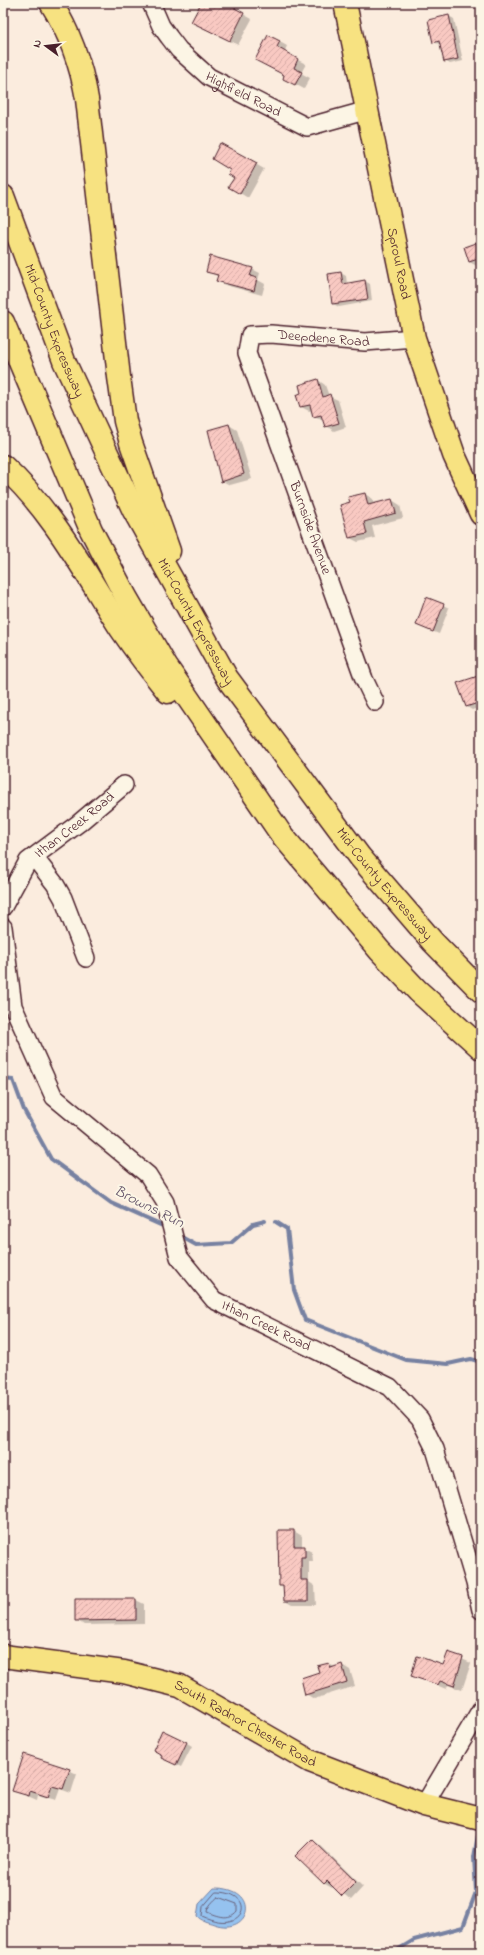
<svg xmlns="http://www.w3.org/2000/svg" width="484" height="1955" viewBox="0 0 484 1955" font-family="'Indie Flower',sans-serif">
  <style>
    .water { fill: #95c2ef; stroke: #7781a1 }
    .shadow { fill: #0003 }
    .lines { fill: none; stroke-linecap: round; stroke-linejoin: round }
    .shore { stroke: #686079; stroke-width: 1 }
    .stream { stroke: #7781a1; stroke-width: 4 }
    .building { fill: url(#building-hatch); stroke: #4a1f2b }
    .minor-casing { stroke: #4a1f2b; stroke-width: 20 }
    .major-casing { stroke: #4a1f2b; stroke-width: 25 }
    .highway-casing { stroke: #4a1f2b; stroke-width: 25 }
    .minor { stroke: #fcf5e5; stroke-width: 17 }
    .major { stroke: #f7e281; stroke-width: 22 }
    .highway { stroke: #f7e281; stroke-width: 22 }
    .labels { text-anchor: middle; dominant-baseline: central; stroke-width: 4; stroke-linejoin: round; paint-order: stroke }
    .street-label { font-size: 14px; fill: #4a1f2b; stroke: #fcf5e5 }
    .water-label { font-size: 15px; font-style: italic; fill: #605066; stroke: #fcf5e5 }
  </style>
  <defs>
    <pattern id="building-hatch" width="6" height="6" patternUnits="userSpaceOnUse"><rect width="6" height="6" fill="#f9c9c2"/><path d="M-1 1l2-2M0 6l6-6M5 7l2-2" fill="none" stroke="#d7aca7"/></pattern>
  </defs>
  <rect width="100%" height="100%" fill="#fbecde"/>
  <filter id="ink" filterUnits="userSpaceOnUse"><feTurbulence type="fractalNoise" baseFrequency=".025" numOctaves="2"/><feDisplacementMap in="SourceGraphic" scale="8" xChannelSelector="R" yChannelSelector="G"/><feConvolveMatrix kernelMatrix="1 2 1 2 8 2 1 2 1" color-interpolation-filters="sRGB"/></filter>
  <g filter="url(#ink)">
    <!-- water -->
    <path class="water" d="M214,1888C263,1887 251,1937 214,1924C208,1922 201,1921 197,1916L199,1904Z"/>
    <!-- shadow -->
    <g class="shadow">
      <polygon points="202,3 223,3 252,19 238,45 200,26"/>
      <polygon points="449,16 454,19 463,61 450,64 445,61 441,45 434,42"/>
      <polygon points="269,36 287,46 284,53 306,64 301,73 310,78 304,89 284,78 286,75"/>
      <polygon points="221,144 264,169 248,198 230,187 235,177"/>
      <polygon points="481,233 481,265 477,266 469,262 477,244 474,235"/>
      <polygon points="252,269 260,273 258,280 265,284 262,295 225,285 218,281 219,277 207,271"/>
      <polygon points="341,273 346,276 347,284 365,281 370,284 372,301 339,307 333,304"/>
      <polygon points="318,380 325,385 329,396 338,400 346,427 334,431 326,426 324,420 314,416 312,410 309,411 301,407 298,395 302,394"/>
      <polygon points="229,425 237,430 252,479 230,485 222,481"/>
      <polygon points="365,494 373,499 374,505 392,500 400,505 403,518 372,526 375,538 358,542 350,538 351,503"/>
      <polygon points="443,605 449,608 439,634 422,627"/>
      <polygon points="481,676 481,707 472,710 467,707 459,683"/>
      <polygon points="481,1420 481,1430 477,1422"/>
      <polygon points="294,1531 302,1536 302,1547 312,1552 313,1561 309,1561 309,1582 315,1586 316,1605 292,1605 285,1601 284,1588 280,1585"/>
      <polygon points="76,1600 136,1600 144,1604 144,1624 84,1625 76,1620"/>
      <polygon points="448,1653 471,1663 462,1690 448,1685 446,1689 412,1675 444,1666"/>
      <polygon points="329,1664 335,1667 342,1665 350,1670 355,1686 314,1699 306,1694 320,1673"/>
      <polygon points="187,1743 192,1746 181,1767 167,1760"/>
      <polygon points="69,1770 77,1774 71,1793 60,1789 56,1800 38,1795 37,1800 13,1790"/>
      <polygon points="312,1840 320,1845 363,1887 351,1900 334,1886 332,1888 325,1884 296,1856"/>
    </g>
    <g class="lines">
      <!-- shore -->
      <g class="shore">
        <path d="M216,1892C258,1891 247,1937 202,1916L203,1907Z"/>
        <path d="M218,1897L237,1904V1911C229,1921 217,1916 207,1912C207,1907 214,1900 218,1897Z"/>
      </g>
      <!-- stream -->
      <g class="stream">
        <polyline points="3,1079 13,1080 24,1110 51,1159 111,1203 167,1228"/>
        <polyline points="276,1222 287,1229 294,1290 305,1320 406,1360 448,1364 471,1359 481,1362"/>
        <polyline points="178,1235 196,1245 231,1243 253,1224 265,1221"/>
        <polyline points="394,1952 414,1940 463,1927 476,1892 474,1857 480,1824"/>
      </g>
    </g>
    <!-- building -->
    <g class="building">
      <polygon points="201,3 225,3 244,13 230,41 191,22"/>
      <polygon points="449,15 458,59 444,62 439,41 433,43 428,20"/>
      <polygon points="268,35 280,41 277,47 298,59 294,68 302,72 295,85 283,79 284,75 255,60"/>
      <polygon points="220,143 257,163 240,194 228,187 234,178 228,174 230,170 212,159"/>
      <polygon points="481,241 481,258 469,262 464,247"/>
      <polygon points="210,256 253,268 250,276 257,278 254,291 216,281 218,275 206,272"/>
      <polygon points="341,272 343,284 365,280 368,299 332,304 328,274"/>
      <polygon points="318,379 323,397 330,394 339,423 325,427 321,415 313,417 310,405 300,407 296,395 301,393 299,385"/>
      <polygon points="229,424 244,474 221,482 208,430"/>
      <polygon points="365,493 368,505 392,499 396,513 364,522 367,534 349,538 340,505 350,502 348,497"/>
      <polygon points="426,597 444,604 433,632 416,625"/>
      <polygon points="481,675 481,702 466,707 457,683"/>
      <polygon points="278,1530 294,1530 294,1546 305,1546 305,1557 301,1557 301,1580 308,1580 308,1601 284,1601 283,1586 279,1586"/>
      <polygon points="75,1599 136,1599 136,1620 75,1621"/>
      <polygon points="448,1652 463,1657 454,1686 440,1681 438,1685 411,1676 417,1656 443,1665"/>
      <polygon points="329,1663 331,1668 342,1664 347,1682 305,1695 301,1678 319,1672 317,1666"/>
      <polygon points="162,1730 187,1742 176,1765 161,1758 162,1755 153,1750"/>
      <polygon points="24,1754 70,1769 63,1789 52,1786 48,1797 30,1791 29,1796 12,1791"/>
      <polygon points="312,1839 356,1882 342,1896 327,1881 324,1884 295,1856"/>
    </g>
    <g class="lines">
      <!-- minor casing -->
      <g class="minor-casing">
        <g id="minor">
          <path id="s1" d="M151,3L161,26L169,37L179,50L209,77L307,127L368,110"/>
          <path id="s2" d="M375,702L364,679L247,353L250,335L271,334L365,342L414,338"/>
          <polyline points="34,857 55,884 63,898 86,958"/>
          <path id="s3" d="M3,907L28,861L79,823L124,785"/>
          <path id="s4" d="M3,927L13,1006L54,1097L148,1175L165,1202L179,1257L214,1300L390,1387L420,1419L435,1449L475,1583L481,1610"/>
          <polyline points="424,1805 481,1709"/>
        </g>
      </g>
      <!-- major casing -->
      <g class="major-casing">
        <g id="major">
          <path id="s5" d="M345,3L414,338L454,455L481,514"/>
          <path id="s6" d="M3,1656L124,1672L180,1686L310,1761L424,1805L481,1819"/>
        </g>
      </g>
      <!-- highway casing -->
      <g class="highway-casing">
        <g id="highway">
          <path d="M51,3C70,33 81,64 87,99L119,377L125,421L131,443L169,551"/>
          <path id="s7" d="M3,196L64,361L134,511L227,678L360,857L433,942L481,991"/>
          <polyline points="3,322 91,530 126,597 166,666 281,834 380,951 418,991 481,1048"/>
          <path d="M3,466C53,511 85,573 121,629C136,651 152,672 168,692"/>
        </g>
      </g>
      <!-- minor -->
      <use href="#minor" class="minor"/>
      <!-- major -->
      <use href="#major" class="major"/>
      <!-- highway -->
      <use href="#highway" class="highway"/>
    </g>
  </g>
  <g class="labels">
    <!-- street labels -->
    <g class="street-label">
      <text stroke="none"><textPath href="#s1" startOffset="134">Highfield Road</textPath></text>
      <text stroke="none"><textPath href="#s5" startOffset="266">Sproul Road</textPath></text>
      <text stroke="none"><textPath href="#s7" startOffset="144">Mid-County Expressway</textPath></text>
      <text stroke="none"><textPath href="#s2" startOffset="464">Deepdene Road</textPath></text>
      <text transform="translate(310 528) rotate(70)">Burnside Avenue</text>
      <text stroke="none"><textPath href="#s7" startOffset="468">Mid-County Expressway</textPath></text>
      <text stroke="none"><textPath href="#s3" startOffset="111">Ithan Creek Road</textPath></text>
      <text stroke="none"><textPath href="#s7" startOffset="792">Mid-County Expressway</textPath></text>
      <text stroke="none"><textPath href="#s4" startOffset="504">Ithan Creek Road</textPath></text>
      <text stroke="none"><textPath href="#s6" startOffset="255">South Radnor Chester Road</textPath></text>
    </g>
    <!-- water labels -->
    <g class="water-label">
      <text transform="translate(149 1207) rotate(27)">Browns Run</text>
    </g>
  </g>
  <!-- margin -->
  <rect width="484" height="1955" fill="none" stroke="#fcf5e5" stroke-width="16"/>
  <rect x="8" y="8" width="468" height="1939" fill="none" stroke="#4a1f2b" stroke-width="1.5" filter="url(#ink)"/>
  <!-- north arrow -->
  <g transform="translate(46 46) rotate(285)" stroke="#fcf5e5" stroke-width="3" paint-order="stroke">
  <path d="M0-3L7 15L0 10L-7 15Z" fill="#4a1f2b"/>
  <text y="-6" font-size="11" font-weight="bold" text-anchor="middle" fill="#4a1f2b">N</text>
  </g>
</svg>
